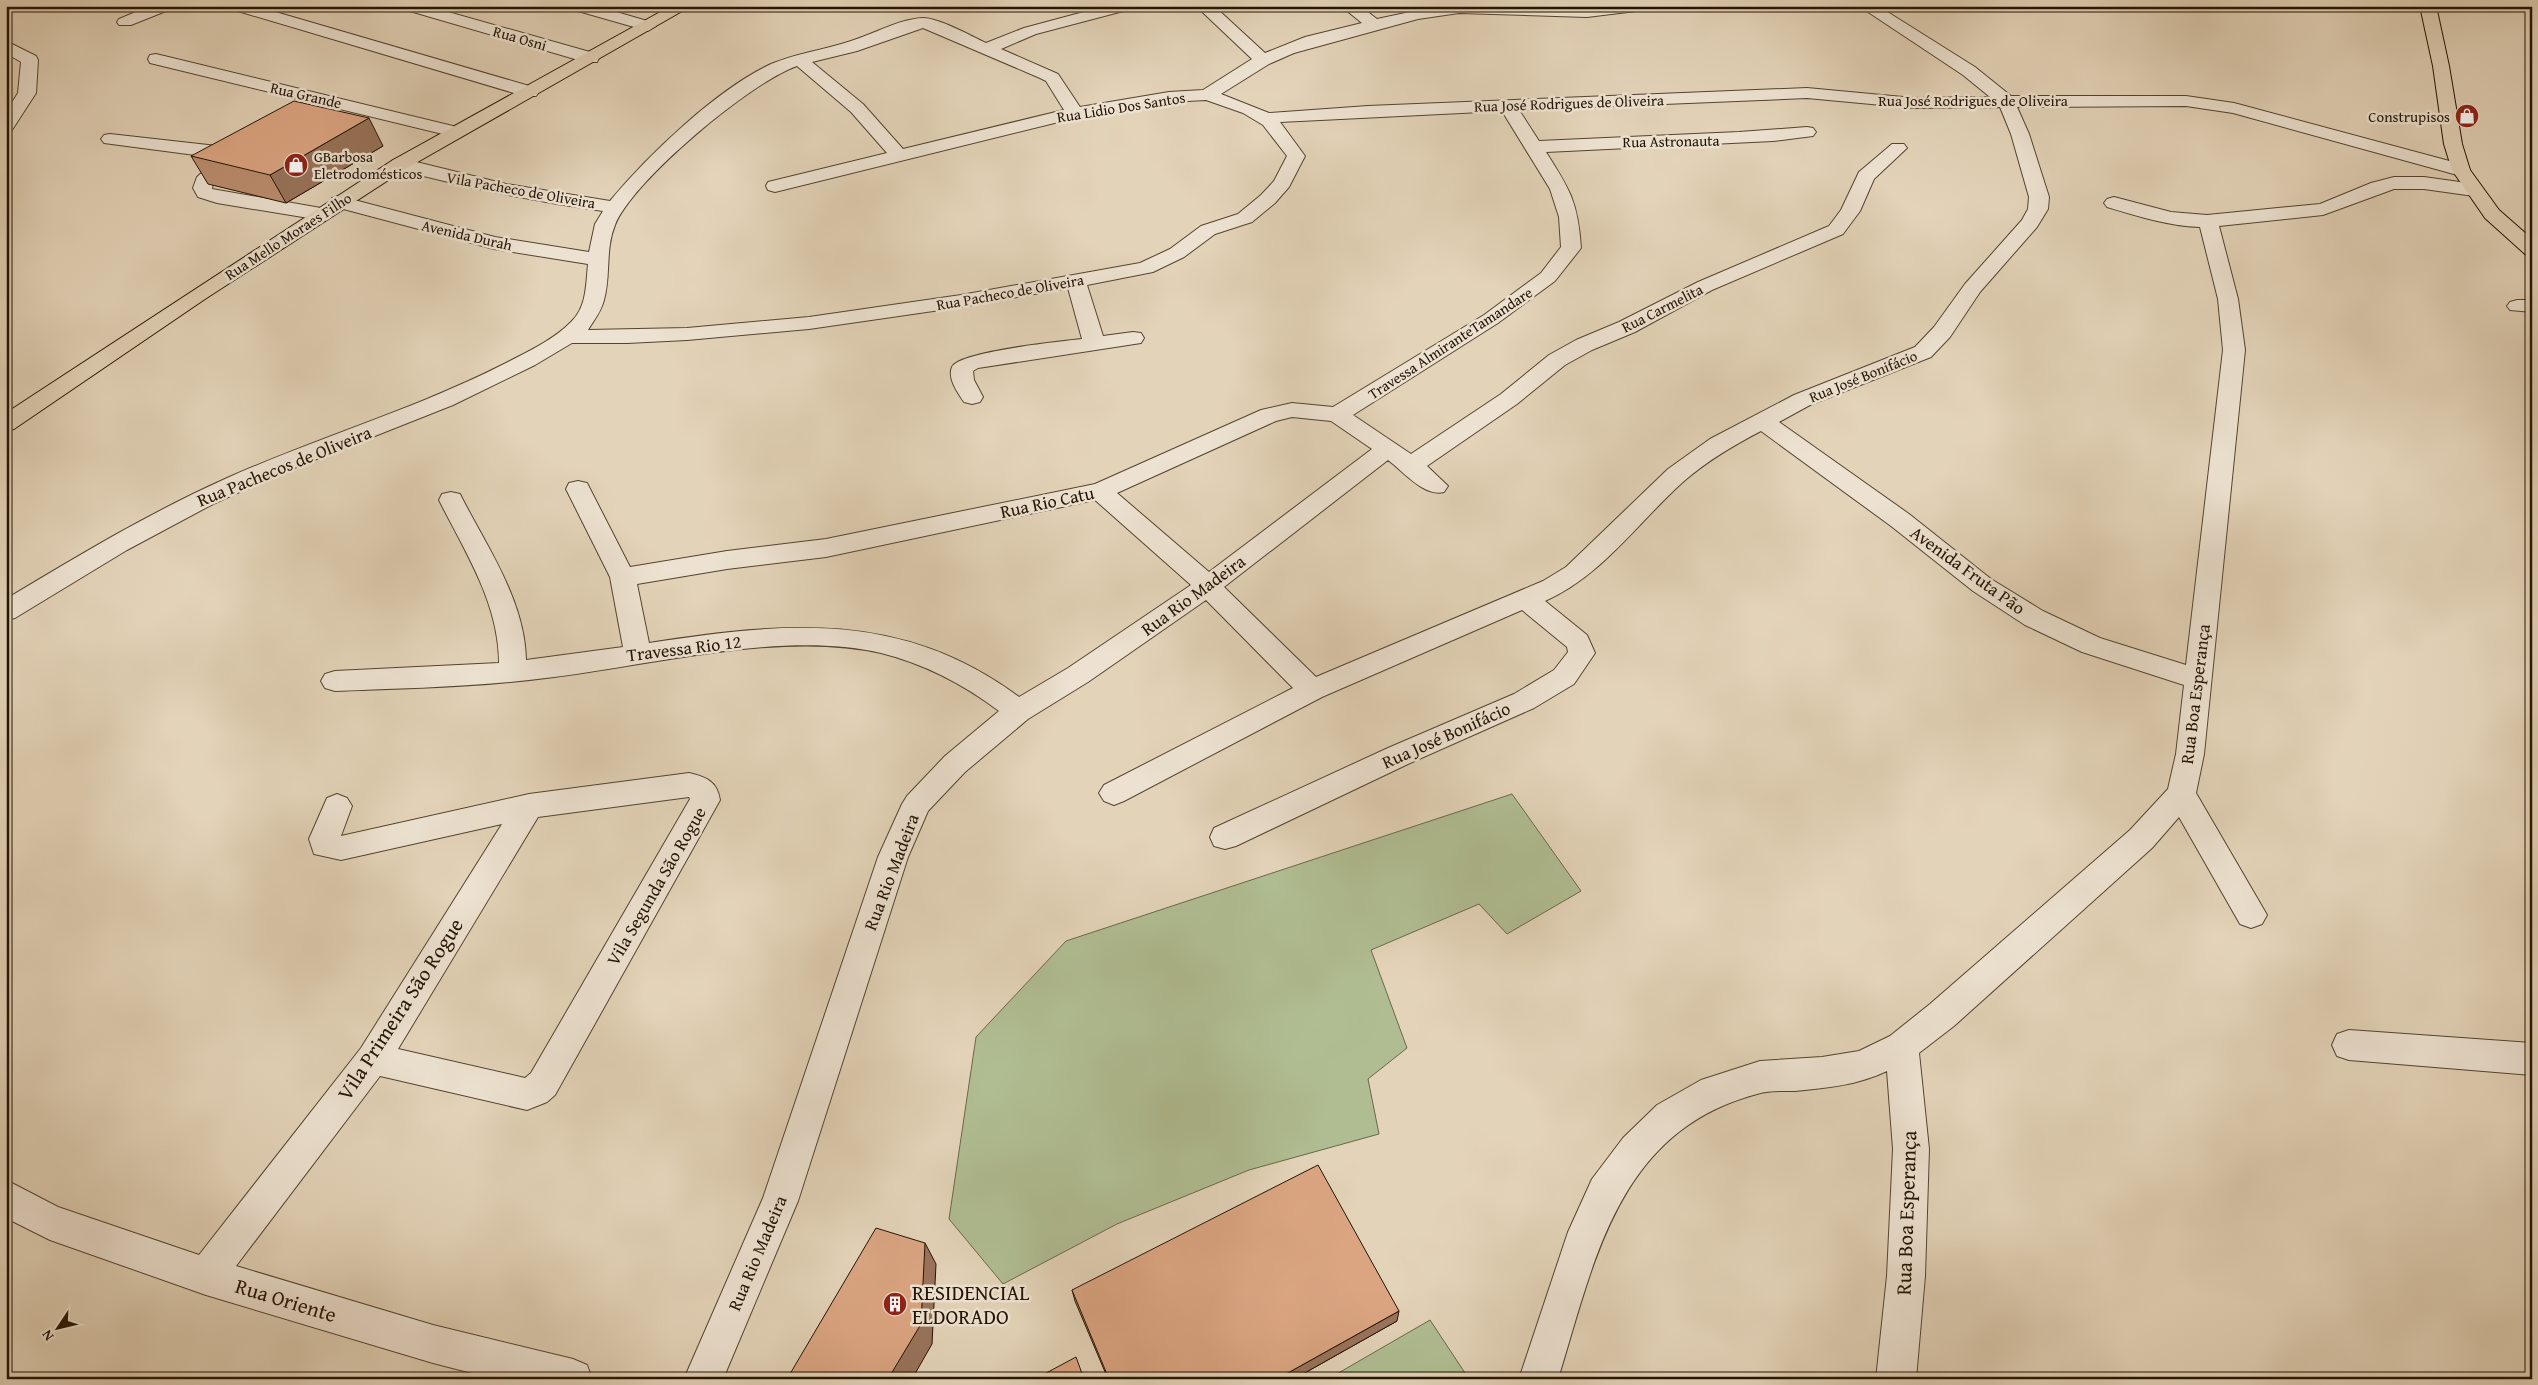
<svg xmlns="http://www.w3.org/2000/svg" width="2538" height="1385" viewBox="0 0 2538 1385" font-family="'Gentium Book Plus',serif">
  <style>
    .green { fill: #b0bd92; stroke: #6a684a }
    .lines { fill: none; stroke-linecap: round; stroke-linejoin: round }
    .minor-casing { stroke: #534430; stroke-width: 2 }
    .major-casing { stroke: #231403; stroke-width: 2 }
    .minor { fill: #ede2d1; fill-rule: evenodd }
    .major { fill: #e3d3b8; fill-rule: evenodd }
    .wall { fill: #bc8e70; stroke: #231403 }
    .shaded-wall { fill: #99745b; stroke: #231403 }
    .building { fill: #dba582; stroke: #231403 }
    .labels { text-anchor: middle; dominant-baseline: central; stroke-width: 5; stroke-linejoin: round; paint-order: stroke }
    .far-street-label { font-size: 15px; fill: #231403; stroke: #ede2d1 }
    .far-poi-label { font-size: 15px; fill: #231403; stroke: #ede2d1; text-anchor: end }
    .street-label { font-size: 18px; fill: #231403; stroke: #ede2d1 }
    .near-street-label { font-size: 21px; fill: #231403; stroke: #ede2d1 }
    .near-poi-label { font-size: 21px; fill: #231403; stroke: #ede2d1; text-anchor: start }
  </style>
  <rect width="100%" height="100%" fill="#e3d3b8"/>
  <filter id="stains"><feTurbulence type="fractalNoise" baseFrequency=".004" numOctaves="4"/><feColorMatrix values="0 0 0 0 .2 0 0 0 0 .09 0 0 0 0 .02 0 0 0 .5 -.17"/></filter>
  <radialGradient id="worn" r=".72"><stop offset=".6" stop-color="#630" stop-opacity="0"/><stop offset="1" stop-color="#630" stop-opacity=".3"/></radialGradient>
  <!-- green -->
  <g class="green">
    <polygon points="1512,794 1581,891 1507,934 1479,904 1371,950 1407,1048 1368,1079 1379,1134 1249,1170 1117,1224 1003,1284 949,1219 976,1037 1066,941"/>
    <polygon points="1430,1320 1469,1379 1328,1379"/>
  </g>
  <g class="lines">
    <!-- minor casing -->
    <g class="minor-casing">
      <g id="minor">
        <polygon points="150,6 173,6 171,9 131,25 119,25 117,22 119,19"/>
        <polygon points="229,6 255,6 536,88 539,92 536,96 524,96 231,9"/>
        <polygon points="401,6 427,6 597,54 599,58 597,62 585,62 403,9"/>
        <polygon points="569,6 596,6 654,23 656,26 648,31 571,9"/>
        <path d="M1106,6H1133L1131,9L1036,34L1001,49L1058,74L1080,107L1169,92L1203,90L1252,59L1196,6H1214L1265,53L1305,37L1362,23L1341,6H1360L1377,19L1438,6H1644L1636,11L1587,17L1459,13L1418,19L1294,53L1269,64L1221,94L1269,113L1368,106L1807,88L1914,98L1990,97L1963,75L1859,6H1878L1975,67L2011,96H2186L2234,103L2468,166L2470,170L2468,174L2461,176L2233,113L2186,106L2017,107L2029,134L2049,197L2048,209L2037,227L1980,292L1950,337L1931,357L1810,405L1779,422L1909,514L1991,579L2043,611L2100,638L2186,665L2223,350L2218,299L2200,227C2168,226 2137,216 2107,207L2104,203L2107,199L2114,197L2171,212L2207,215L2320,204L2371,183L2394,177H2424L2474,184L2481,186L2484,190L2481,194L2474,196L2424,189H2394L2323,215L2219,226L2238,299L2245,350L2204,754L2196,793L2267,915L2262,924L2251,928L2240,924L2179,817L2152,848L1954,1026L1919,1053L1929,1149L1925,1276L1916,1379H1876L1887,1276L1893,1149L1887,1071C1858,1085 1827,1088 1795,1091C1783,1091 1769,1090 1757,1094C1618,1131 1595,1259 1558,1379H1519L1568,1232L1592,1179L1623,1138L1657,1105L1701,1080L1760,1061L1822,1057L1859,1051L1890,1036L1930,1004L2130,830L2168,789L2176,754L2184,685L2082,652L2025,625L1973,591L1891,526L1761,431C1734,445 1707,461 1684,481C1638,522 1602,576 1545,601L1587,635L1595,653L1574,684L1534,708L1408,764L1236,846L1225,849L1214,846L1210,837L1214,828L1388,748L1514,694L1554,670L1568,652L1567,647L1522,610L1322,697L1124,801L1114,805L1104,801L1099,793L1104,785L1293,688L1206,600L1088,682L1028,719L965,772L928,811L908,857L798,1201L723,1379H684L763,1198L878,857L902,804L907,796L945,756L999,711C963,684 925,664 881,653C782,630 654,665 554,677C481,687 408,688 335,691L325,688L321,681L325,674L335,671L499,663C499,603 465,552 439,500L442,494L451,492L460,494L463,500C489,550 525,602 526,660L623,647L610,577L566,489L569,483L578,481L587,483L630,567L727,551L826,539L1095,484L1261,410L1292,403L1333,407L1484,315L1541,273L1561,247L1559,217L1550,189L1502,111L1280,122L1305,156L1289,187L1275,203L1252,222L1215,234L1184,257L1153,272L1087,285L1103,336L1133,332L1141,333L1144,338L1141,343L978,368L973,371L974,380L983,397L980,402L972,404L964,402C958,393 947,378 952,367C958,352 1063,341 1082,339L1068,288L961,307L809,329L687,340L627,343H572L535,365L453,405L284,472L213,504L127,550L15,618L6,620V599C78,556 149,513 225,479C316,438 413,410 502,365C525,353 554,340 572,321C587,306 586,283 588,264L494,249L332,206L329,202L332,198L339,196L495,237L589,252L595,224L603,211C532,201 463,187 393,168L391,164L393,160L400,158L506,184L610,201C648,155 717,89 771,64C797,53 825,50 851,41C874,34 899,19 923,18C939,18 971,36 986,43L1024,28ZM923,28L1040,78L1046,81L1064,110L903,149L863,104L812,62L857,51ZM797,66L851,112L887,153L768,182L766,186L768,190L775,192L1075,118L1169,102L1206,100L1243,113L1263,125L1287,156L1274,181L1261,195L1238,214L1201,226L1170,249L1140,263L961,295L809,317L687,328L588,330C594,320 601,312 604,300C611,275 605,249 615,225C633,180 751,82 797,66ZM1807,98L1914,108L2000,107L2011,134L2029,197L2028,209L2022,220L1965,284L1934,327L1915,347L1794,395L1710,439L1668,469L1566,567L1543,581L1316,677L1224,587L1388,460C1404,472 1424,497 1444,492L1448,486L1427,466L1517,404L1565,365L1592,350L1635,332L1712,290L1843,234L1860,211L1874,179L1907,148L1904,144H1892L1859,172L1841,210L1829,226L1698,282L1619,322L1576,340L1549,355L1501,394L1411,454L1353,415L1498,323L1555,281L1581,248C1578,202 1570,190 1546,152L1773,141L1813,136L1816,132L1813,128L1807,127L1739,132L1539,141L1519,110ZM1292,417L1331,421L1372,449L1209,572L1117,493L1276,421ZM1095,500L1191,585L1068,668L1019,697C902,610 785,622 649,643L637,584L727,569L826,557Z"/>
        <polygon points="6,41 36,56 38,60 36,93 12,130 6,131 6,112 18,93 21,62 6,53"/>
        <polygon points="156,54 461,128 464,132 461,136 455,137 150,63 148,59 150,55"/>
        <polygon points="110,134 226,147 238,157 213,183 212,189 321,208 328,210 331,214 328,218 321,220 217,203 198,197 193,188 197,177 218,158 104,143 101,139 104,135"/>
        <polygon points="2517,300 2532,300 2532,312 2510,310 2507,306 2510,302"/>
        <path d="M689,773C706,777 717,781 720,800L555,1095L547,1102L527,1110L380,1076L236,1266L433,1325L573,1359L587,1365L592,1379H495L433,1363L206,1295L50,1240L6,1218V1180L58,1207L199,1255L361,1048L502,824L341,860L314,854L309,839L327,798L337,794L347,798L352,806L341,836L529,794ZM689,797L690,799L531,1073L525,1078L398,1049L538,817Z"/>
        <polygon points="2349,1030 2532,1043 2532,1075 2349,1060 2337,1056 2332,1045 2337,1034"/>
      </g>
    </g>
    <!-- major casing -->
    <g class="major-casing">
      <g id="major">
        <polygon points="671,6 691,6 407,168 205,299 14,429 6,431 6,413 393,160"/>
        <polygon points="2420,6 2436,6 2449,66 2462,144 2470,170 2499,210 2532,239 2532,256 2525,254 2485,218 2452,170 2444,144 2433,66"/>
      </g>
    </g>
    <!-- minor -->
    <use href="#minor" class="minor"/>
    <!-- major -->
    <use href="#major" class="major"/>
  </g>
  <!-- wall -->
  <g class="wall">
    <polygon points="383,146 286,203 208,184 191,156"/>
    <polygon points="1072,1290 1397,1321 1294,1379 1108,1379 1075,1301"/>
  </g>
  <!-- shaded-wall -->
  <g class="shaded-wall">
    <polygon points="369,118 383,146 286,203 270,175"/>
    <polygon points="925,1243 936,1264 932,1344 912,1379 888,1379"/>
    <polygon points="1399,1311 1397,1321 1294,1379 1277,1379"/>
  </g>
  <!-- building -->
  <g class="building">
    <polygon points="294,101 369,118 270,175 191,156"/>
    <polygon points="1318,1165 1399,1311 1277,1379 1109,1379 1072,1290"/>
    <polygon points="876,1228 925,1243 921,1324 888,1379 787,1379"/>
    <polygon points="1076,1357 1084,1379 1035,1379"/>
  </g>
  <!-- icons -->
  <defs>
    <g id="shop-disc" transform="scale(1.25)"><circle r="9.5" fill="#8f2418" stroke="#ede2d1"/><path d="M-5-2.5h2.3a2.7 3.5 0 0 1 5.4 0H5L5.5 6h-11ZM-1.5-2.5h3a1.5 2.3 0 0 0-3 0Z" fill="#fff"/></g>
    <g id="building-disc" transform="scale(1.25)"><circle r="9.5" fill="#8f2418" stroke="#ede2d1"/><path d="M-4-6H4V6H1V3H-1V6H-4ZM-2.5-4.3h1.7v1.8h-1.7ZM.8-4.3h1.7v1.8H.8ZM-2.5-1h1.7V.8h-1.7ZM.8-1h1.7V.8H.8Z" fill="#fff"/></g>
  </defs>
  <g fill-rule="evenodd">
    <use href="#shop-disc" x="2467" y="116"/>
    <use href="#shop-disc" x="296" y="165"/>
    <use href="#building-disc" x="895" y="1304"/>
  </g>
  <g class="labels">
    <!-- far-street labels -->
    <g class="far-street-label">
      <text transform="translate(520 38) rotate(16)">Rua Osni</text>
      <text transform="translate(306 95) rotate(13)">Rua Grande</text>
      <text x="1973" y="100">Rua José Rodrigues de Oliveira</text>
      <text transform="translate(1569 103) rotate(-2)">Rua José Rodrigues de Oliveira</text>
      <text transform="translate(1121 107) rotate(-9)">Rua Lidio Dos Santos</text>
      <text transform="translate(1671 141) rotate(-1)">Rua Astronauta</text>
      <text transform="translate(521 190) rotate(10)">Vila Pacheco de Oliveira</text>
      <text transform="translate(467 235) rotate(13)">Avenida Durah</text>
      <text transform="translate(288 236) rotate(-33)">Rua Mello Moraes Filho</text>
      <text transform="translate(1010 292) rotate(-10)">Rua Pacheco de Oliveira</text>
      <text transform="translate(1662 308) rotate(-27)">Rua Carmelita</text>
      <text transform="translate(1450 343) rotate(-33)">Travessa AlmiranteTamandare</text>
      <text transform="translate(1863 376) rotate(-22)">Rua José Bonifácio</text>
    </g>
    <!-- far-poi labels -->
    <g class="far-poi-label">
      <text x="2450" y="116">Construpisos</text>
      <text x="314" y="156" text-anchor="start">GBarbosa<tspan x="314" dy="17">Eletrodomésticos</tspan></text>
    </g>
    <!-- street labels -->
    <g class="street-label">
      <text transform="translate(284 466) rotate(-22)">Rua Pachecos de Oliveira</text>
      <text transform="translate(1047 502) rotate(-12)">Rua Rio Catu</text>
      <text transform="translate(1968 570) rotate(36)">Avenida Fruta Pão</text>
      <text transform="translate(1193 595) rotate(-36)">Rua Rio Madeira</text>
      <text transform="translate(684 648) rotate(-7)">Travessa Rio 12</text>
      <text transform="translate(2195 694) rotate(-83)">Rua Boa Esperança</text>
      <text transform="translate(1446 735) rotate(-24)">Rua José Bonifácio</text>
      <text transform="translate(891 872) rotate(-69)">Rua Rio Madeira</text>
      <text transform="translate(656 886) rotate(-60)">Vila Segunda São Rogue</text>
      <text transform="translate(757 1253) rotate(-67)">Rua Rio Madeira</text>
    </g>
    <!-- near-street labels -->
    <g class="near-street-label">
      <text transform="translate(400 1009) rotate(-57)">Vila Primeira São Rogue</text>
      <text transform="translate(1906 1213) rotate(-88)">Rua Boa Esperança</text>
      <text transform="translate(286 1300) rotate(17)">Rua Oriente</text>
    </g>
    <!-- near-poi labels -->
    <g class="near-poi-label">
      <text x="912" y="1292">RESIDENCIAL<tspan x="912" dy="24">ELDORADO</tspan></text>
    </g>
  </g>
  <!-- margin -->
  <rect width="2538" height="1385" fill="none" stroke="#e3d3b8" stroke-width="25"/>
  <rect x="8" y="8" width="2523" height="1370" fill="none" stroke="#231403" stroke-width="2.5"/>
  <rect x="12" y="12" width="2513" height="1360" fill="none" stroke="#231403"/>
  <!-- north arrow -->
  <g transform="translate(58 1328) rotate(235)" stroke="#ede2d1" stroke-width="4" paint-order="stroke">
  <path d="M0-4L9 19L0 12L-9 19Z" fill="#231403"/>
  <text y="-8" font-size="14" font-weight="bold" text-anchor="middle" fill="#231403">N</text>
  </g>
  <rect width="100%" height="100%" filter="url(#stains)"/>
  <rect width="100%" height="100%" fill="url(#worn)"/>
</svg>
